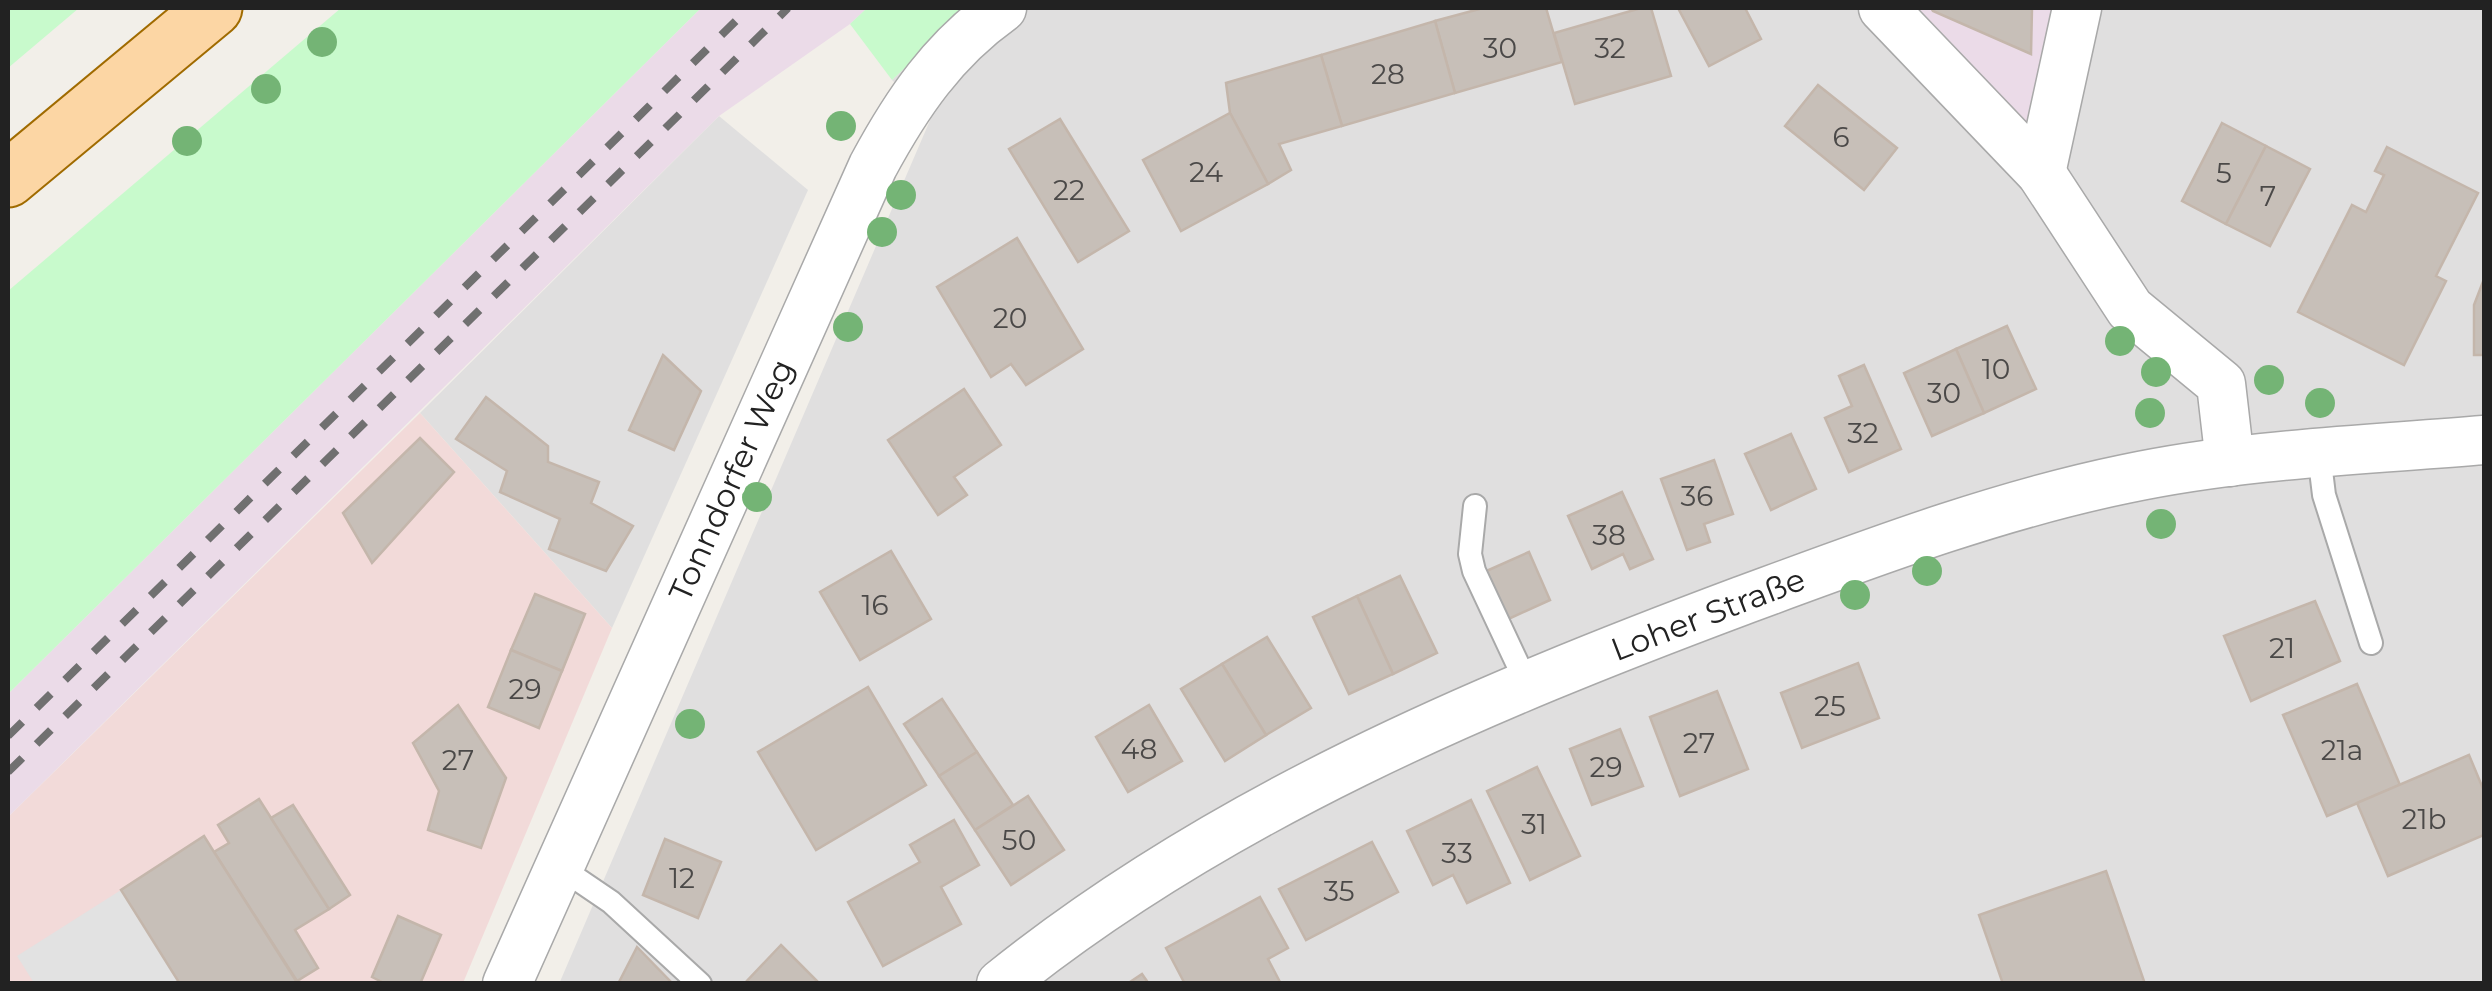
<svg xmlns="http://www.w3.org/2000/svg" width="2492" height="991" viewBox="0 0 2492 991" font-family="Montserrat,sans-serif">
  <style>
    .residential { fill: #e0dfdf }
    .commercial { fill: #f2dad9 }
    .industrial { fill: #ebdbe8 }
    .park { fill: #c8facc }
    .parking { fill: #e2e2e2 }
    .building { fill: #c7bfb8; stroke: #c4b6ab; stroke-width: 2.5 }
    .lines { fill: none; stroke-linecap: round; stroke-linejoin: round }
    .service-casing { stroke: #a9a9a9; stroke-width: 26 }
    .minor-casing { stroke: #a9a9a9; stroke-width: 51 }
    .primary-casing { stroke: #a06b00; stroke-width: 59 }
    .service { stroke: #fff; stroke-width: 22 }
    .minor { stroke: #fff; stroke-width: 48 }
    .primary { stroke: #fcd6a4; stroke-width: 55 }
    .rail { stroke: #707070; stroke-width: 8; stroke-dasharray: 20 20; stroke-linecap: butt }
    .tree { fill: #74b475 }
    .labels { text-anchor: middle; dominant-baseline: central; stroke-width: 10; stroke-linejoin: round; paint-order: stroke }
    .number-label { font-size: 28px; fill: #4b4948 }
    .street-label { font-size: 32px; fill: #222; stroke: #fff }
  </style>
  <rect width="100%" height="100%" fill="#f2efe9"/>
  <!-- residential -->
  <g class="residential">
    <polygon points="969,8 2484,8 2484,983 559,984 931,118 892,80"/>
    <polygon points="719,116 808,190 612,628 420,413"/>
  </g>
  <!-- commercial -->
  <polygon class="commercial" points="420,413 612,628 463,983 8,984 8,817"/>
  <!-- industrial -->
  <g class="industrial">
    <polygon points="701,8 867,8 850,24 719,116 8,817 8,694"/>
    <polygon points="1883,8 2077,8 2041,173"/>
  </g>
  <!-- park -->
  <g class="park">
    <polygon points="8,8 79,8 8,68"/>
    <polygon points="341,8 701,8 8,694 8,291"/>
    <polygon points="867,8 969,8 892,80 850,24"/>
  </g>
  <!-- parking -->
  <polygon class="parking" points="121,890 180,983 34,983 17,956"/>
  <!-- building -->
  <g class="building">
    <polygon points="1483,8 1546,8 1562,62 1455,93 1435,21"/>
    <polygon points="1641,8 1651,8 1671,76 1575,104 1554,33"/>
    <polygon points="1678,8 1745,8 1761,39 1709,66"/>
    <polygon points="1931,8 2032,8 2031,54 1933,11"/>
    <polygon points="1435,21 1455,93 1342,126 1321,55"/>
    <polygon points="1321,55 1342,126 1279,144 1291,170 1268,184 1230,113 1226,83"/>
    <polygon points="1818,85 1897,148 1864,190 1785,126"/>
    <polygon points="1230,113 1268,184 1181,231 1143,160"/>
    <polygon points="1060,119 1129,231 1078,262 1009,149"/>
    <polygon points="2222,123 2266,146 2226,224 2182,201"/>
    <polygon points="2266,146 2310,169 2270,246 2226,224"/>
    <polygon points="2387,147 2478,193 2436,276 2446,281 2404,365 2298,312 2352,205 2366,212 2384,175 2375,171"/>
    <polygon points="1017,238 1083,349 1026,385 1011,364 991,377 937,287"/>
    <polygon points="2484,279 2484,355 2474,355 2474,305"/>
    <polygon points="2007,326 2036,389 1984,413 1956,349"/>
    <polygon points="1956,349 1984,413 1932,436 1904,373"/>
    <polygon points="663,355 701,391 674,450 629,430"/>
    <polygon points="1864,365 1901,449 1849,472 1825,418 1852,406 1839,376"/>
    <polygon points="964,389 1001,445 954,477 967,495 938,515 888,440"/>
    <polygon points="486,397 548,446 548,462 599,482 591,503 633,526 606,571 549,549 560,519 500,492 507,471 456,439"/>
    <polygon points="1791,434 1816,489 1771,510 1745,454"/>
    <polygon points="420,438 454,472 372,563 343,513"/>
    <polygon points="1714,460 1733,514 1704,524 1710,542 1687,550 1661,479"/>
    <polygon points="1622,492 1653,559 1630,569 1623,554 1592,569 1568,516"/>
    <polygon points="891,551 931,619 860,660 820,592"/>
    <polygon points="1529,552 1550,600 1504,621 1482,573"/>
    <polygon points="1400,576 1437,653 1393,674 1357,596"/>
    <polygon points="535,594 585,614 562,671 511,650"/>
    <polygon points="1357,596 1393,674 1349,694 1313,617"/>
    <polygon points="2315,601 2340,661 2251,701 2224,636"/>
    <polygon points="1267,637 1311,708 1266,735 1222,664"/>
    <polygon points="511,650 562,671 539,728 488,707"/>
    <polygon points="1858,663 1879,718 1802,748 1781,693"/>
    <polygon points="1222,664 1266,735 1225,761 1181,689"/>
    <polygon points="2357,684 2400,785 2327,816 2283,715"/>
    <polygon points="868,687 926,785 816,850 758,752"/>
    <polygon points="1717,691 1748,769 1680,796 1650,717"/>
    <polygon points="942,699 977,752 939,776 904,724"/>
    <polygon points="458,705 506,778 481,848 428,830 439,791 413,743"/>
    <polygon points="1149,705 1182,761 1128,792 1096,737"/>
    <polygon points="1620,729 1643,786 1592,805 1570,749"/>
    <polygon points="977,752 1013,805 975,830 939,776"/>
    <polygon points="2469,755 2484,791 2484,835 2388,876 2357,803"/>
    <polygon points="1537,767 1580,856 1530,880 1487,791"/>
    <polygon points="1028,796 1064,850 1011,885 975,830"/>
    <polygon points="259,799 329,909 295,930 318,968 297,981 214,852 229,843 218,825"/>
    <polygon points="1471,800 1510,883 1467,903 1453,875 1433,885 1407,831"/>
    <polygon points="293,805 350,895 329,909 271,818"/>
    <polygon points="954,820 979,865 941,887 961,924 883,966 848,902 920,862 910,845"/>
    <polygon points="204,836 214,852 298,984 180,984 121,890"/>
    <polygon points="665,839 721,862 698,918 643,895"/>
    <polygon points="1372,842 1398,892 1306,940 1279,889"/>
    <polygon points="2106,871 2145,984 2003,984 1979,915"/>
    <polygon points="1260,897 1288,948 1268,959 1281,984 1185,984 1166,948"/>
    <polygon points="398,916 441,935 420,984 386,984 372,977"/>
    <polygon points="781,945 820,984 744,984"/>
    <polygon points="637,947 673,984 618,984"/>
    <polygon points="1142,974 1149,984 1127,984"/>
  </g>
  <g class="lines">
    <!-- service casing -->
    <g class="service-casing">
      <g id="service">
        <polyline points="2319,454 2324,495 2371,643"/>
        <polyline points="1475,506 1470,554 1474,571 1527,684"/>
        <polyline points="558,866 611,902 700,984"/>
      </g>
    </g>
    <!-- minor casing -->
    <g class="minor-casing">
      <g id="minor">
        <polyline points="1883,8 2041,173 2130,309 2221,384 2230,462"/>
        <polyline points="2041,173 2077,8"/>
        <path d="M507,984L873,166C907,103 943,50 1002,8"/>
        <path d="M1001,984C1218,809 1482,698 1741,601C1866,555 1994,506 2125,479C2242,454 2365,450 2484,440"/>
      </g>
    </g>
    <!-- primary casing -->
    <g class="primary-casing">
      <polyline id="primary" points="8,179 214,8"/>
    </g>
    <!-- service -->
    <use href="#service" class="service"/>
    <!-- minor -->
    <use href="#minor" class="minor"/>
    <!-- primary -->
    <use href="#primary" class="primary"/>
    <!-- rail -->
    <g class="rail">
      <polyline points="8,736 749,8"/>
      <polyline points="8,772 788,8"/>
    </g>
  </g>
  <!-- trees -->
  <g class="tree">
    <circle cx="322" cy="42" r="15"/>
    <circle cx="266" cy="89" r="15"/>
    <circle cx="841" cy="126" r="15"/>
    <circle cx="187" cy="141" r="15"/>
    <circle cx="901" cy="195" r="15"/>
    <circle cx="882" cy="232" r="15"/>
    <circle cx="848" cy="327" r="15"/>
    <circle cx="2120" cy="341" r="15"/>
    <circle cx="2156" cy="372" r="15"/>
    <circle cx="2269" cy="380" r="15"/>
    <circle cx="2320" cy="403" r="15"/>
    <circle cx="2150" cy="413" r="15"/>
    <circle cx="757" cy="497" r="15"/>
    <circle cx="2161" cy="524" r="15"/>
    <circle cx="1927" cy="571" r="15"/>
    <circle cx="1855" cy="595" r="15"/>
    <circle cx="690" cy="724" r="15"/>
  </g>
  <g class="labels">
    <!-- number labels -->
    <g class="number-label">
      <text x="1500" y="48">30</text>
      <text x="1610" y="48">32</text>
      <text x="1388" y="74">28</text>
      <text x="1841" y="137">6</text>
      <text x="1206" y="172">24</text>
      <text x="2224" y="173">5</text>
      <text x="1069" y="190">22</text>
      <text x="2268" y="196">7</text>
      <text x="1010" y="318">20</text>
      <text x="1996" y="369">10</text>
      <text x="1944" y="393">30</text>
      <text x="1863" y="433">32</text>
      <text x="1697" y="496">36</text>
      <text x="1609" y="535">38</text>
      <text x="875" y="605">16</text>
      <text x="2282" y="648">21</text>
      <text x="525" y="689">29</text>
      <text x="1830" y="706">25</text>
      <text x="1699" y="743">27</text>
      <text x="1139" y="749">48</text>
      <text x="2342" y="750">21a</text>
      <text x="458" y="760">27</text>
      <text x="1606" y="767">29</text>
      <text x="2424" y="819">21b</text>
      <text x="1534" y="824">31</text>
      <text x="1019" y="840">50</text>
      <text x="1457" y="853">33</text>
      <text x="682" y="878">12</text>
      <text x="1339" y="891">35</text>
    </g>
    <!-- street labels -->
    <g class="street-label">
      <text transform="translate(731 480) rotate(-66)">Tonndorfer Weg</text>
      <text transform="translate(1708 614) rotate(-21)">Loher Straße</text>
    </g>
  </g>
  <!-- border -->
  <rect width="2492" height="991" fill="none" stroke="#222222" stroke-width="20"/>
</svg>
